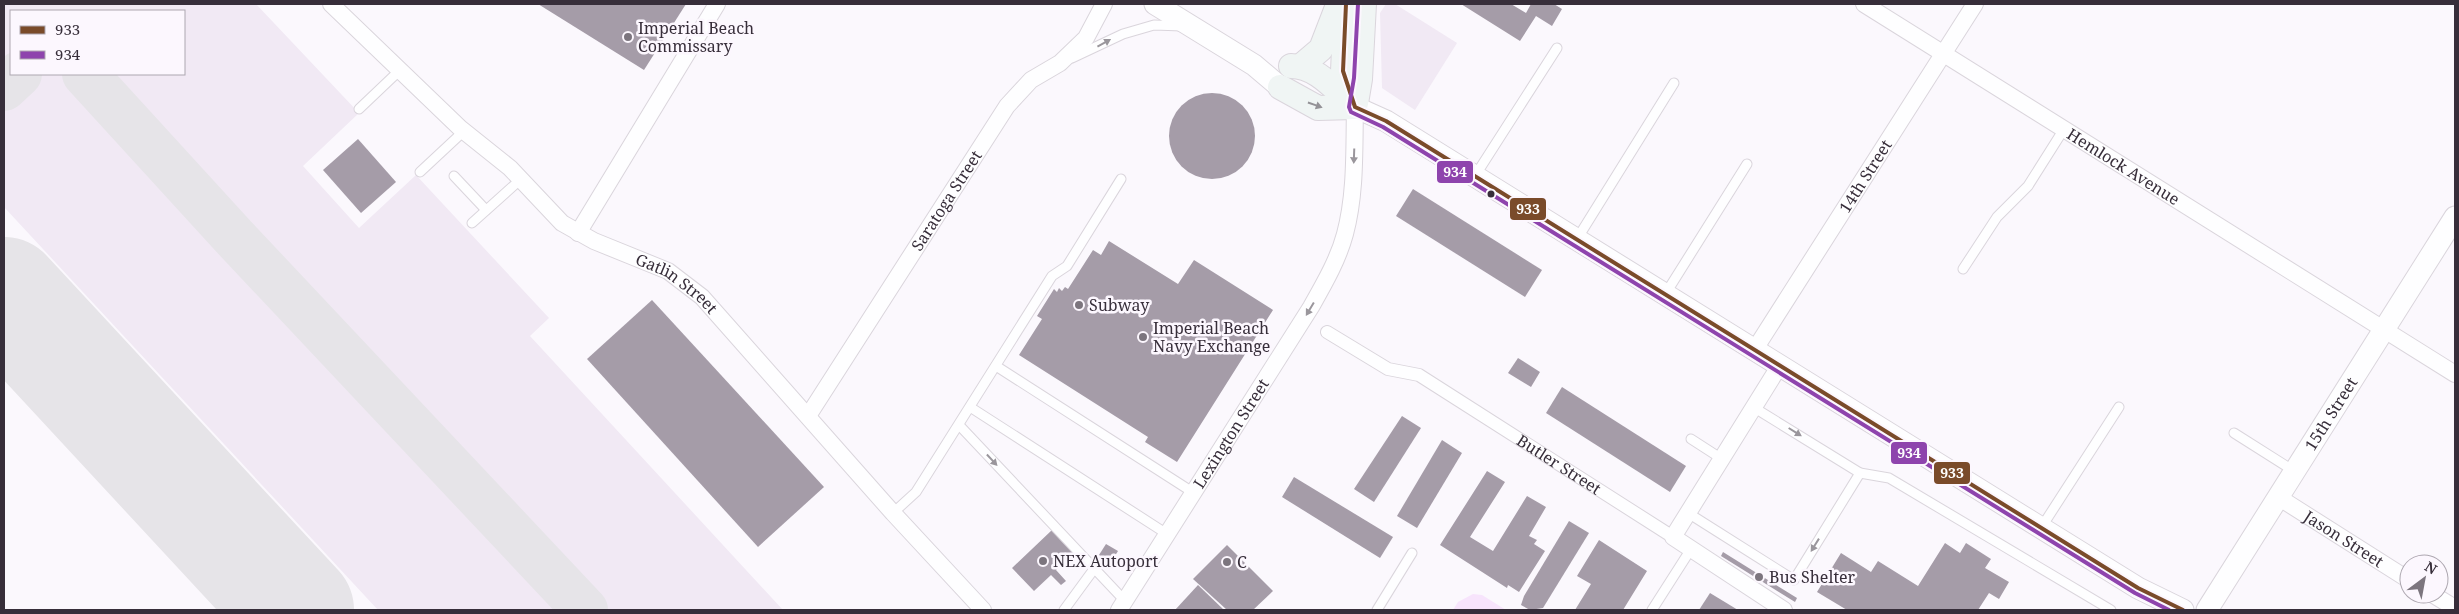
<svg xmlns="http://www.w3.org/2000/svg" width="2459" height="614" viewBox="0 0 2459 614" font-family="'Noto Serif',serif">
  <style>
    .built { fill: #f1e9f4; fill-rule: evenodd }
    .green { fill: #f7e4fc }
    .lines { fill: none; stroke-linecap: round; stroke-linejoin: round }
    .taxiway { stroke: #e6e4e8; stroke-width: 46 }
    .runway { stroke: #e6e4e8; stroke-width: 116 }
    .building { fill: #a59ca8 }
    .service-casing { stroke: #dad5dc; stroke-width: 11 }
    .pedestrian-casing { stroke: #dad5dc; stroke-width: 14 }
    .minor-casing { stroke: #dad5dc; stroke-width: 18 }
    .tertiary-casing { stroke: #dad5dc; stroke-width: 23 }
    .secondary-casing { stroke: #dad5dc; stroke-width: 26 }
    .service { stroke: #fefeff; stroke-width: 9 }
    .pedestrian { stroke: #fefeff; stroke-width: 12 }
    .minor { stroke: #fefeff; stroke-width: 16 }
    .tertiary { stroke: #fefeff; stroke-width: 21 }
    .secondary { stroke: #f0f5f4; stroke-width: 24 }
    .bus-1-casing { stroke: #fcf7fe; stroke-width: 8 }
    .bus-2-casing { stroke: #fcf7fe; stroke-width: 8 }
    .bus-1 { stroke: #7a4b2a; stroke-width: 4 }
    .bus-2 { stroke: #8e44ad; stroke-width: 4 }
    .oneway { fill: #9a969c }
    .oneway2 { fill: #949297 }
    .poi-dot { fill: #7c757e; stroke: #fcf7fe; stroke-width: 2 }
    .bus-dot { fill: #372e3a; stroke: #fcf7fe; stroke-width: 2 }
    .labels { text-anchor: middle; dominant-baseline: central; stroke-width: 5; stroke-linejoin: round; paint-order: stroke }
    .poi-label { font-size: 16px; fill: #372e3a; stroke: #fcf7fe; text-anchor: start }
    .street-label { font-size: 16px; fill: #372e3a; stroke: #fcf7fe }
    .line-badge { stroke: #fcf7fe; stroke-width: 2 }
    .badge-label { font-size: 14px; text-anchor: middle; font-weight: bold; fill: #fff }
  </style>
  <rect width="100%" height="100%" fill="#fbf8fd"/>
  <!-- built -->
  <g class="built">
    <path d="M4,4H256L359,113L303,166L359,228L416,175L549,318L530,336L783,610H378L4,207ZM11,11H184V74H11Z"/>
    <polygon points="1386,4 1395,4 1457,43 1415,110 1382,88 1380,13"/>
  </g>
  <!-- green -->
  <polygon class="green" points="1473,594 1482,595 1506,610 1453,610 1458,602"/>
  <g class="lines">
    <!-- taxiway -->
    <g class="taxiway">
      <polyline points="85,74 234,237 585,610"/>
      <polyline points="4,88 19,74"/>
    </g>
    <!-- runway -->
    <polyline class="runway" points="4,295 296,610"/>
  </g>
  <!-- building -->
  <g class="building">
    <polygon points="538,4 686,4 644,70"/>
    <polygon points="1461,4 1511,4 1526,13 1531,4 1554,4 1562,9 1552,26 1536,16 1520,41"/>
    <circle cx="1212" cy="136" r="43"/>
    <polygon points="358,139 396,182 361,213 323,170"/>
    <polygon points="1413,189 1542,270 1525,297 1396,216"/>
    <polygon points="1109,241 1178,284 1194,260 1273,310 1177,462 1145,442 1148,437 1019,355 1042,319 1037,316 1054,289 1057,292 1059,288 1062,291 1065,287 1068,289 1093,250 1101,255"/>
    <polygon points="652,300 824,487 758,547 587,359"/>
    <polygon points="1518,358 1540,372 1531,387 1508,373"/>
    <polygon points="1562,387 1686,466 1670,492 1546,413"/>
    <polygon points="1402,416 1421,428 1374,502 1354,489"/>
    <polygon points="1442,440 1462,453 1417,528 1397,516"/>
    <polygon points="1487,471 1505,482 1470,537 1493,551 1527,496 1546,507 1529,536 1537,540 1534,544 1545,551 1519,592 1508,585 1507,588 1440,545"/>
    <polygon points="1294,477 1393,537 1380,558 1282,497"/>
    <polygon points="1569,521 1589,533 1543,608 1530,610 1521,605 1524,596"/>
    <polygon points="1052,530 1074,553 1056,570 1066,581 1061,585 1051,575 1034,591 1012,568"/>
    <polygon points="1599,540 1647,571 1623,610 1575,610 1591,584 1577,576"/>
    <polygon points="1945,543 1960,553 1966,543 1991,559 1985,568 2009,582 1999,599 1989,593 1978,610 1847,610 1817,592 1841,553 1871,572 1878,561 1918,586"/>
    <polygon points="1106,544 1118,551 1111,562 1099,555"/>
    <polygon points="1227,545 1273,591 1253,610 1227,610 1193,579"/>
    <polygon points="1723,552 1797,598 1795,602 1721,556"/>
    <polygon points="1198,585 1224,610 1175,610"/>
    <polygon points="1710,593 1738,610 1699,610"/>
  </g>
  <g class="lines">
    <!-- service casing -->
    <g class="service-casing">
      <g id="service">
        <polyline points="1072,58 1123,34 1154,25 1182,26"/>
        <polyline points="359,109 399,71"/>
        <polyline points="420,172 464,131"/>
        <polyline points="454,176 486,210"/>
        <polyline points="1475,176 1557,48"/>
        <polyline points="472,223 521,179"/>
        <polyline points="1577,239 1674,83"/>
        <polyline points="1963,269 1997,217 2028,186 2064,129"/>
        <polyline points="1666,293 1747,164"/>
        <polyline points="996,366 1194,493"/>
        <polyline points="970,407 1167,534"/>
        <polyline points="959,425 1125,601"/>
        <polyline points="2234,433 2294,471"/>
        <polyline points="1691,439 1722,459"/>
        <polyline points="1860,473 1889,478 2111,610"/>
        <polyline points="893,513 916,492 1052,276 1067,266 1121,179"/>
        <polyline points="1688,513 1794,580 1860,473 1753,407"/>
        <polyline points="2041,528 2119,407"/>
        <polyline points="1064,610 1094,569"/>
        <polyline points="1377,610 1412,553"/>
        <polyline points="1652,610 1691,549"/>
      </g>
    </g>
    <!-- pedestrian casing -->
    <g class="pedestrian-casing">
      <g id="pedestrian">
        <path id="s1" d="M1327,332L1388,369L1419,375L1673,537"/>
      </g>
    </g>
    <!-- minor casing -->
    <g class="minor-casing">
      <g id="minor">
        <path id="s2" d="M331,4L460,128L510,168L562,223L594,241L668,271L702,297L893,513L983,610"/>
        <path id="s3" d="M1864,4L2455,374"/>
        <polyline points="578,233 717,4"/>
        <path id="s4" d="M1755,349L1975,4"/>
        <polyline points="1780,365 1673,537 1784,610"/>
        <path id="s5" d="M808,416L1007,106L1031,80L1060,63L1086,38L1104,4"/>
        <path id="s6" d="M2278,497L2409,580"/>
        <polyline points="2432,594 2455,608"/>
        <path id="s7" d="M1119,610L1311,307C1324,284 1338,260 1345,234C1356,193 1354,149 1355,107"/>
      </g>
    </g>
    <!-- tertiary casing -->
    <g class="tertiary-casing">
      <g id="tertiary">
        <polyline points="1155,4 1254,65 1280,87"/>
        <polyline points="1355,107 1386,121 2138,588 2183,610"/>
        <path id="s8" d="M2207,610L2455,217"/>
      </g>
    </g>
    <!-- secondary casing -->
    <g class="secondary-casing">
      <g id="secondary">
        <polyline points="1346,4 1343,71 1355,107"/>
        <path d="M1291,66C1317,66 1335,90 1354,106"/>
        <polyline points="1301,66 1321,49 1338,5"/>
        <polyline points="1280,87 1318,108 1355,107"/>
        <polyline points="1356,103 1360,79 1364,4"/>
      </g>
    </g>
    <!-- service -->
    <use href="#service" class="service"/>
    <!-- pedestrian -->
    <use href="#pedestrian" class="pedestrian"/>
    <!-- minor -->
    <use href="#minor" class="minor"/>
    <!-- tertiary -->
    <use href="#tertiary" class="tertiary"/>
    <!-- secondary -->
    <use href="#secondary" class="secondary"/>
    <!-- bus-1 casing -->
    <g class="bus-1-casing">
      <polyline id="bus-1" points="1346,4 1343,71 1355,107 1386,121 2138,588 2183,610"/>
    </g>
    <!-- bus-2 casing -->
    <g class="bus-2-casing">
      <polyline id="bus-2" points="1358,4 1354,78 1349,107 1351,112 1383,127 2135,593 2169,610"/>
    </g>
    <!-- bus-1 -->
    <use href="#bus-1" class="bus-1"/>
    <!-- bus-2 -->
    <use href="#bus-2" class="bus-2"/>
  </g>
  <!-- one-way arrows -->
  <defs><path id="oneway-solid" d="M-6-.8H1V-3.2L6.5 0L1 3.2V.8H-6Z" transform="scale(1.25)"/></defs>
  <g class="oneway">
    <use href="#oneway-solid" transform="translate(1104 43) rotate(-29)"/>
    <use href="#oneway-solid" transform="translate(1354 156) rotate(92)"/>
    <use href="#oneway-solid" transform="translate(1310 309) rotate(121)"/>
    <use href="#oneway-solid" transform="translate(1795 432) rotate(32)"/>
    <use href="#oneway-solid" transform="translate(992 460) rotate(47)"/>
    <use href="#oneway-solid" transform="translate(1815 545) rotate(122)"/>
  </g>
  <use class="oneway2" href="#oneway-solid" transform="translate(1315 105) rotate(19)"/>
  <!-- markers -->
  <g class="poi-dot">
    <circle cx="628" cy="37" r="5"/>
    <circle cx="1079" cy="305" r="5"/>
    <circle cx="1143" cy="337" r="5"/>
    <circle cx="1043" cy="561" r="5"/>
    <circle cx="1227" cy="562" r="5"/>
    <circle cx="1759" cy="577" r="5"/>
  </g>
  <circle class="bus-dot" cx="1491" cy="194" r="4.5"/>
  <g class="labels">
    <!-- poi labels -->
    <g class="poi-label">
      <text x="638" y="28">Imperial Beach<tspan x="638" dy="18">Commissary</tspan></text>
      <text x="1089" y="305">Subway</text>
      <text x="1153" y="328">Imperial Beach<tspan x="1153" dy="18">Navy Exchange</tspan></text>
      <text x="1053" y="561">NEX Autoport</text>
      <text x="1237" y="562">C</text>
      <text x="1769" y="577">Bus Shelter</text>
    </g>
    <!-- street labels -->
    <g class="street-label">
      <text stroke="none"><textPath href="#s3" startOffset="306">Hemlock Avenue</textPath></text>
      <text stroke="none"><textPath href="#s4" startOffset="205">14th Street</textPath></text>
      <text stroke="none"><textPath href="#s5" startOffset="256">Saratoga Street</textPath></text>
      <text stroke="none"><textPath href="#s2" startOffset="449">Gatlin Street</textPath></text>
      <text stroke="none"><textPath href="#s8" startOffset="232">15th Street</textPath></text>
      <text stroke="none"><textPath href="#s7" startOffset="209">Lexington Street</textPath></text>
      <text stroke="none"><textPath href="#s1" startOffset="269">Butler Street</textPath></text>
      <text stroke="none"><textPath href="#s6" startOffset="78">Jason Street</textPath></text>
    </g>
  </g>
  <g class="line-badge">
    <rect x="1436" y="160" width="38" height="24" rx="5" fill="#8e44ad"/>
    <rect x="1509" y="197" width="38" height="24" rx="5" fill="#7a4b2a"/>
    <rect x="1890" y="441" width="38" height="24" rx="5" fill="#8e44ad"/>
    <rect x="1933" y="461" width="38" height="24" rx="5" fill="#7a4b2a"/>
  </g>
  <g class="badge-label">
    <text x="1455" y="177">934</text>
    <text x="1528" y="214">933</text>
    <text x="1909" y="458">934</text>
    <text x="1952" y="478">933</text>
  </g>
  <!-- border -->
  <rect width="2459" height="614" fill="none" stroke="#372e3a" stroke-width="10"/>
  <!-- legend -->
  <rect x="10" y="10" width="175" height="65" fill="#fcf7fe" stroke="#ada7b0"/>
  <rect x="20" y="26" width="25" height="8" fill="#7a4b2a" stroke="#ada7b0"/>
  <text x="55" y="35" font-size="15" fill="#372e3a">933</text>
  <rect x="20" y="51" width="25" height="8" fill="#8e44ad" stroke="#ada7b0"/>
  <text x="55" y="60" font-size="15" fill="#372e3a">934</text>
  <!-- north arrow -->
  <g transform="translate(2424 579) rotate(32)"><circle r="24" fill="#fcf7fe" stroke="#ada7b0"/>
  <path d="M0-4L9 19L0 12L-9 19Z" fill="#7c757e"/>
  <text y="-8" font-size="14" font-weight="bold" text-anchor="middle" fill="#372e3a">N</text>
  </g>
</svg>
